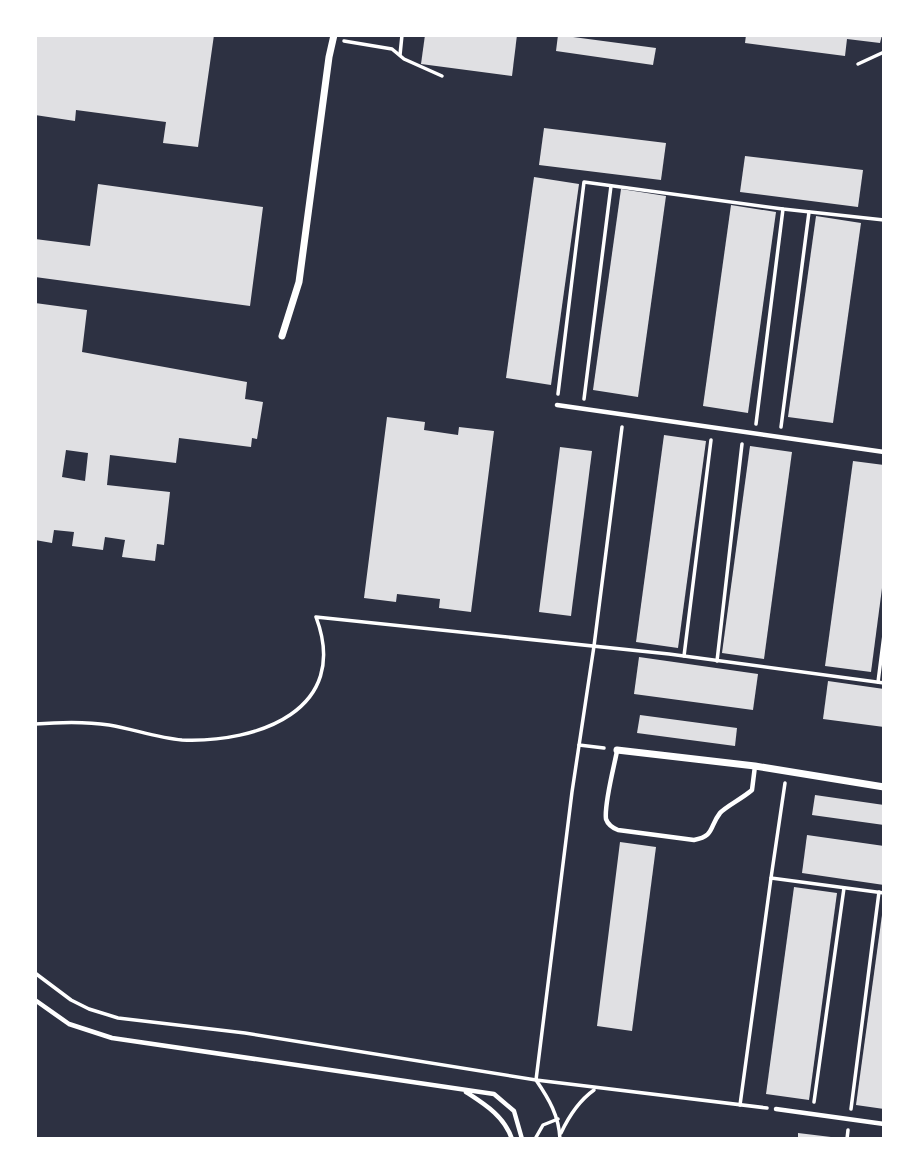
<svg xmlns="http://www.w3.org/2000/svg" width="919" height="1174" viewBox="0 0 919 1174" font-family="Inter,sans-serif">
  <style>
    .building { fill: #e0e0e3; fill-rule: evenodd }
    .lines { fill: none; stroke-linecap: round; stroke-linejoin: round }
    .path { stroke: #fff; stroke-width: 3.5 }
    .service { stroke: #fff; stroke-width: 4.5 }
    .minor { stroke: #fff; stroke-width: 7 }
  </style>
  <rect width="100%" height="100%" fill="#2d3142"/>
  <!-- building -->
  <g class="building">
    <polygon points="35,35 214,35 198,147 163,143 166,122 76,110 75,121 35,115"/>
    <polygon points="425,35 517,35 512,76 421,64"/>
    <polygon points="558,35 656,48 653,65 556,51"/>
    <polygon points="746,35 882,35 880,43 847,39 845,56 745,43"/>
    <polygon points="544,128 666,143 661,180 539,165"/>
    <polygon points="745,156 863,170 858,207 740,192"/>
    <polygon points="534,177 579,184 551,385 506,378"/>
    <polygon points="98,184 263,207 250,306 35,277 35,239 90,246"/>
    <polygon points="621,189 666,196 638,397 593,390"/>
    <polygon points="731,205 776,212 748,413 703,406"/>
    <polygon points="816,216 861,223 833,423 788,417"/>
    <path d="M35,303L87,310L82,352L247,382L245,399L263,402L257,439L252,438L251,447L179,438L176,463L110,455L107,485L170,492L164,545L157,544L155,561L122,557L125,540L105,537L103,550L72,546L74,532L54,530L52,543L35,540ZM66,450L88,453L85,481L62,477Z"/>
    <polygon points="387,417 425,422 424,430 458,435 459,427 494,431 471,612 439,608 440,599 397,594 396,602 364,598"/>
    <polygon points="664,435 706,441 678,648 636,642"/>
    <polygon points="750,446 792,452 764,659 722,653"/>
    <polygon points="560,447 592,451 571,616 539,612"/>
    <polygon points="853,461 884,465 884,573 871,672 825,666"/>
    <polygon points="639,657 758,674 753,710 634,694"/>
    <polygon points="828,681 884,689 884,727 823,719"/>
    <polygon points="640,715 737,728 735,746 637,733"/>
    <polygon points="815,795 884,805 884,825 812,815"/>
    <polygon points="807,835 884,846 884,885 802,873"/>
    <polygon points="620,842 656,847 632,1031 597,1026"/>
    <polygon points="794,887 837,893 809,1100 766,1094"/>
    <polygon points="882,915 884,915 884,1109 856,1105"/>
    <polygon points="798,1133 831,1137 831,1139 798,1139"/>
  </g>
  <g class="lines">
    <!-- path -->
    <g class="path">
      <polyline points="344,41 392,49 404,59 442,76"/>
      <polyline points="400,55 402,35"/>
      <polyline points="858,64 884,52"/>
      <polyline points="558,394 584,182 783,209 884,220"/>
      <polyline points="584,399 611,186"/>
      <polyline points="756,424 783,209"/>
      <polyline points="622,427 594,646 572,792 536,1080 767,1108"/>
      <polyline points="781,427 809,212"/>
      <polyline points="684,656 711,440"/>
      <polyline points="717,661 742,444"/>
      <polyline points="878,682 884,635"/>
      <path d="M35,724C60,722 84,721 109,725C133,729 158,738 182,740C258,743 351,710 316,617L669,654L884,683"/>
      <polyline points="579,745 604,748"/>
      <polyline points="771,878 785,783"/>
      <path d="M35,973L71,1000L89,1009L118,1018L245,1033L536,1080C549,1099 559,1116 560,1139"/>
      <polyline points="814,1102 844,888"/>
      <polyline points="740,1105 771,878 884,893"/>
      <polyline points="851,1109 879,892"/>
      <path d="M561,1133C568,1118 580,1100 594,1090"/>
      <polyline points="535,1139 543,1125 558,1119"/>
      <polyline points="847,1139 848,1130"/>
    </g>
    <!-- service -->
    <g class="service">
      <polyline points="557,405 884,452"/>
      <path d="M617,751C614,767 604,804 606,819C608,825 613,828 618,830L694,840C715,836 709,827 720,813C725,807 743,798 752,790L755,766"/>
      <polyline points="35,1000 69,1024 112,1038 494,1094 514,1111 522,1139"/>
      <path d="M466,1092C486,1105 504,1116 512,1139"/>
      <polyline points="776,1109 884,1124"/>
    </g>
    <!-- minor -->
    <g class="minor">
      <polyline points="282,336 299,282 329,57 334,35"/>
      <polyline points="617,750 755,766 884,787"/>
    </g>
  </g>
  <!-- border -->
  <rect width="919" height="1174" fill="none" stroke="#ffffff" stroke-width="74"/>
</svg>
